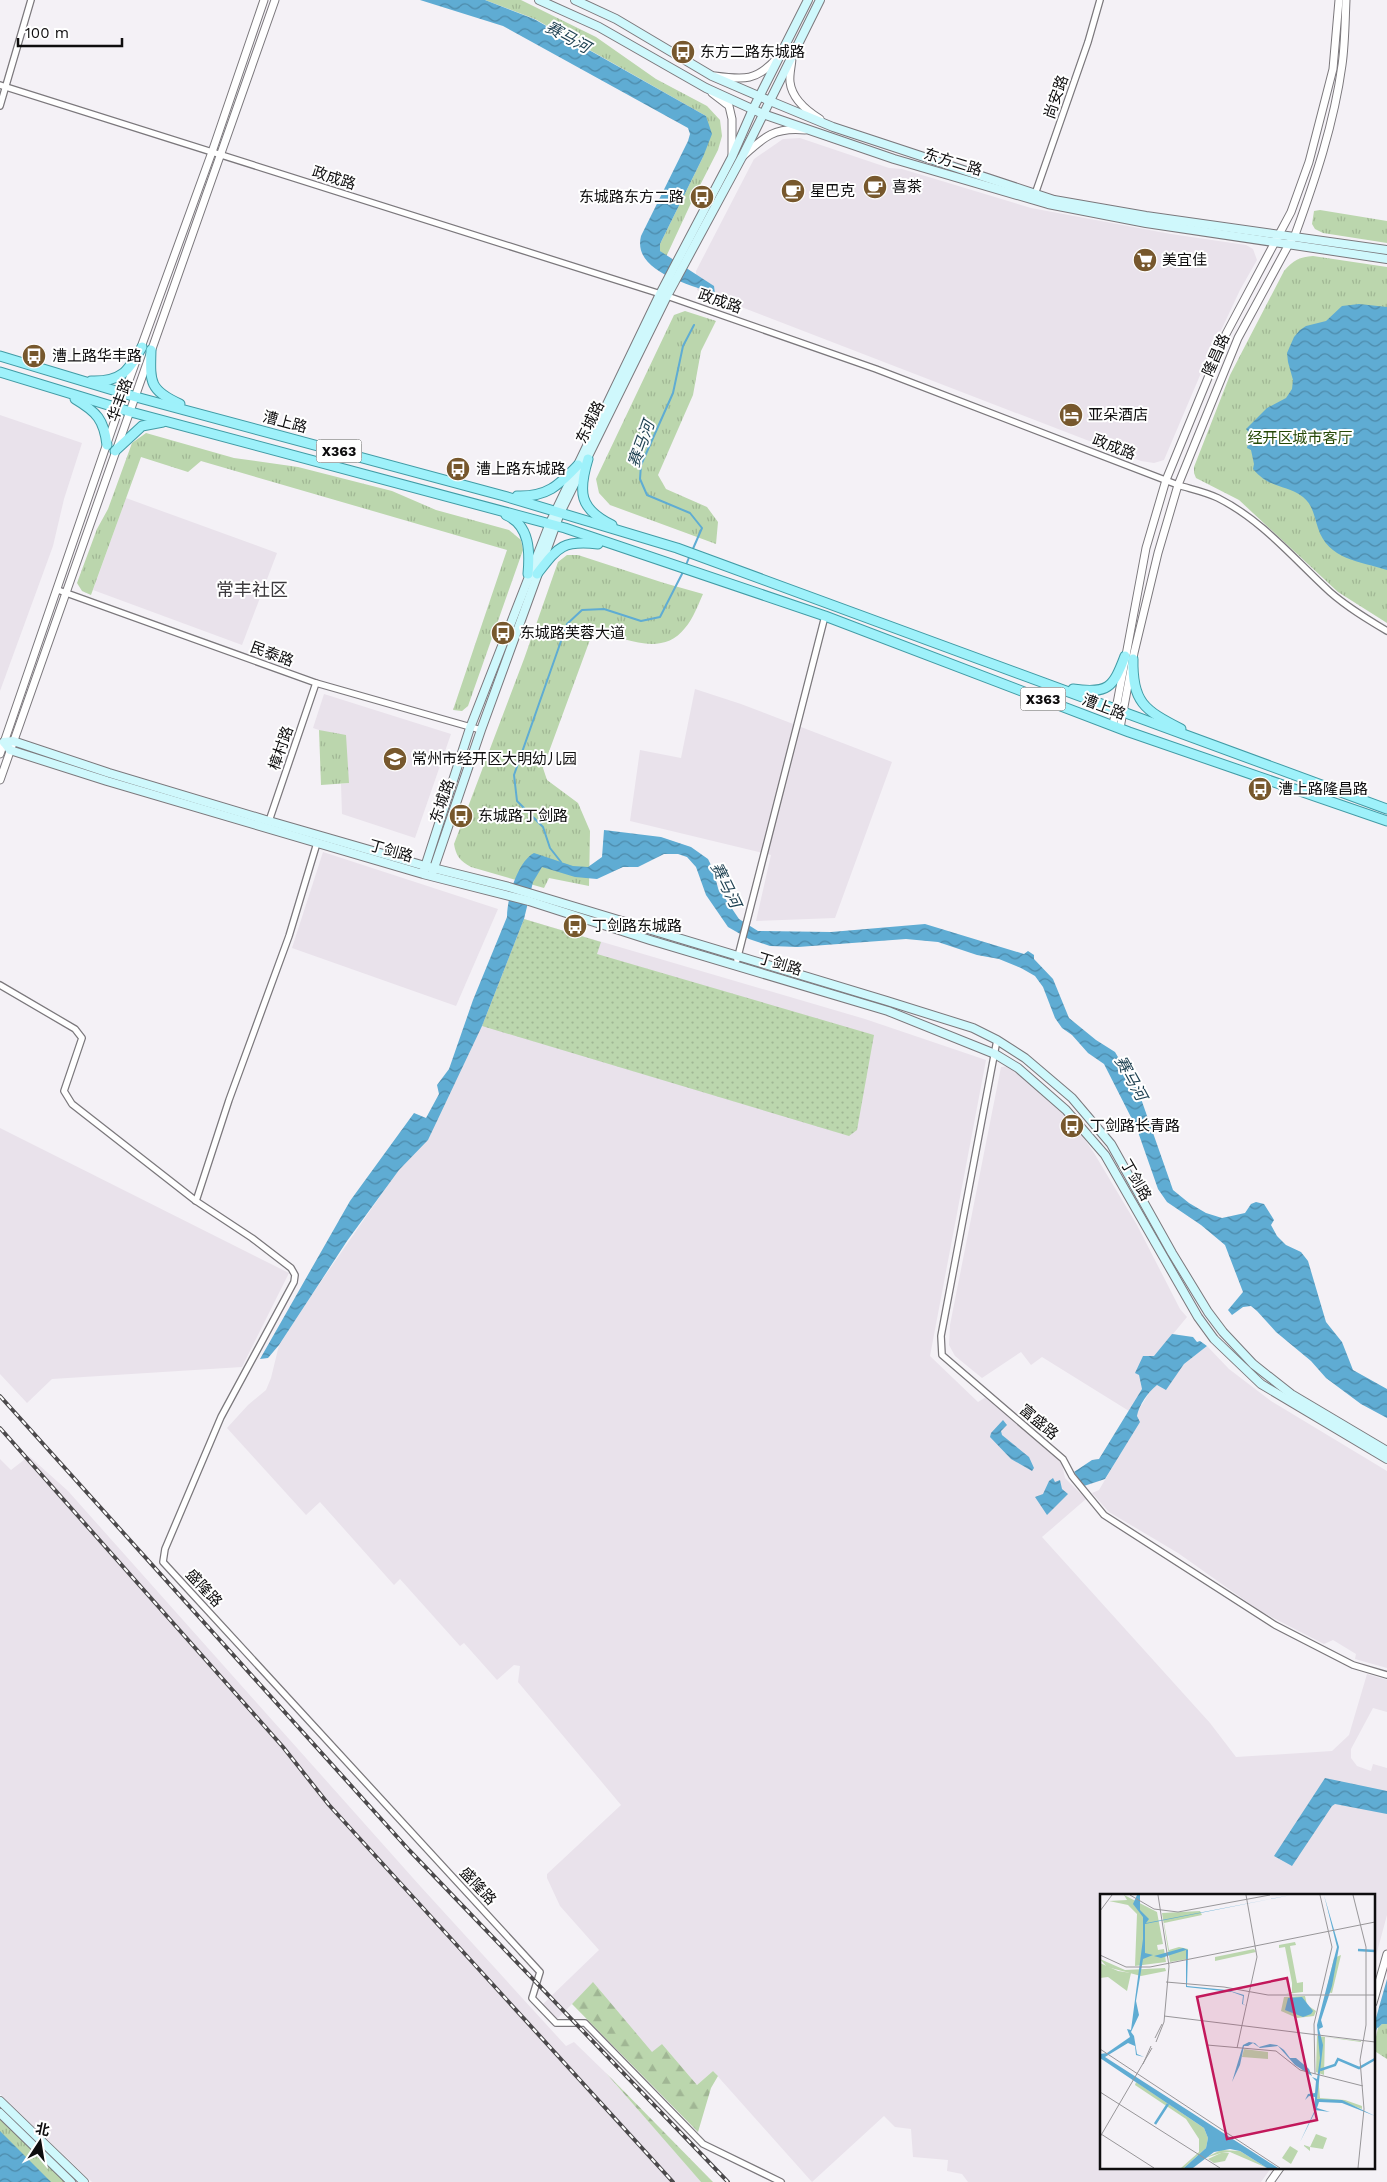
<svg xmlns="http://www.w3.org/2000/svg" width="1387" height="2182" viewBox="0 0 1387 2182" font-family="'Work Sans','Noto Sans SC',sans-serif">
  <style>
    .built { fill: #e9e2eb }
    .grass { fill: url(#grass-dots) }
    .forest { fill: url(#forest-firs) }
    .park { fill: url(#park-tufts) }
    .water { fill: url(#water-waves) }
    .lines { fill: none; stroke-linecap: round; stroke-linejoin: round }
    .stream { stroke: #5facd3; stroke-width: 2 }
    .minor-casing { stroke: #7b787c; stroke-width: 8 }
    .tertiary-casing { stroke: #7b787c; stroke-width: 9 }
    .secondary-casing { stroke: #7b787c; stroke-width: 10 }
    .primary-casing { stroke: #429ba5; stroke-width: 11 }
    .minor { stroke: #fff; stroke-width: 5.5 }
    .tertiary { stroke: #fff; stroke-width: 7 }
    .secondary { stroke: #cff8fc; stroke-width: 8 }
    .primary { stroke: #9ef1fa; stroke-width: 9 }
    .rail-casing { stroke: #4b494b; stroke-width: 4 }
    .rail { stroke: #fff; stroke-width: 2; stroke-dasharray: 5.5; stroke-linecap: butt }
    .labels { text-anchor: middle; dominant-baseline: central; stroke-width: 4; stroke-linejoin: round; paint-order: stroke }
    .shield { fill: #fff; stroke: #565656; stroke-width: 1 }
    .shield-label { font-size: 14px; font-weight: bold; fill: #0e0d0e }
    .poi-label { font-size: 15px; fill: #0e0d0e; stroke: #fff; text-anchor: start }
    .street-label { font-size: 15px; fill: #0e0d0e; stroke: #fff }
    .park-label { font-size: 15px; fill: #254906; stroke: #fff }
    .water-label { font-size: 16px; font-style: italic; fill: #1c3f50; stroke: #fff }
    .quarter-label { font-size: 18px; fill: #3c3a3d; stroke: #fff }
    .inset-river { fill: none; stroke: #5facd3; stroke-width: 2.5 }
    .inset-road { fill: none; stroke: #989699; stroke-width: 1 }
    .view { fill: #c2185b; fill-opacity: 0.15; stroke: #c2185b; stroke-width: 2.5 }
    .inset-edge { fill: none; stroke: #0e0d0e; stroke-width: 2.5 }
  </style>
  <defs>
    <pattern id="grass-dots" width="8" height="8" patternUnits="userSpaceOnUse" patternTransform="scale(1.25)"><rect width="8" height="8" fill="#bbd6ad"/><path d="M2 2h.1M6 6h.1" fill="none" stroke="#a0b694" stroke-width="1.8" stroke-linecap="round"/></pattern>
    <pattern id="forest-firs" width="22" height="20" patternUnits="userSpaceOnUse" patternTransform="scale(1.25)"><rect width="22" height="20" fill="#bbd6ad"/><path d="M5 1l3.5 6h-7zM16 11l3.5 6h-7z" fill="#a0b694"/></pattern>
    <pattern id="park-tufts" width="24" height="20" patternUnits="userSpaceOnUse" patternTransform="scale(1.25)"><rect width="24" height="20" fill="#bbd6ad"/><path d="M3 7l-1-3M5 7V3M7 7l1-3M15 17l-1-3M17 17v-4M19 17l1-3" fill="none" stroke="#a0b694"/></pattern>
    <pattern id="water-waves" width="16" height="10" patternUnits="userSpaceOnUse" patternTransform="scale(1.25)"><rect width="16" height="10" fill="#5facd3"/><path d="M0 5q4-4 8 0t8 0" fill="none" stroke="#4d8aaa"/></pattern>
  </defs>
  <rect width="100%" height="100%" fill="#f4f1f6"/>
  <!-- built -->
  <g class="built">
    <polygon points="800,138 889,168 902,169 1031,208 1171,234 1246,245 1253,249 1257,260 1240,290 1201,373 1164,460 1154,463 1141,461 697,290 696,271 754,159 783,139"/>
    <polygon points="0,415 82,443 64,499 53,546 0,691"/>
    <polygon points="126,498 277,553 242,645 93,590"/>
    <polygon points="695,689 741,704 892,762 835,918 756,921 771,855 630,821 640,750 681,758"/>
    <polygon points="324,694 451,734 415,838 342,814 341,784 348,783 331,734 313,728"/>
    <polygon points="323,852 498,909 456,1006 292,948"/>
    <polygon points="524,919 865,1019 986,1060 930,1356 978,1402 986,1397 1061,1460 1065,1478 1086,1499 1042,1537 1210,1723 1236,1757 1332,1751 1349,1735 1367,1674 1387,1680 1387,1712 1373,1708 1351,1749 1351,1758 1357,1766 1371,1771 1373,1764 1387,1768 1387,1915 1373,1967 1373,1896 1101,1896 1101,2168 1271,2168 1261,2182 968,2182 962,2174 947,2171 948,2160 913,2157 911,2129 895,2127 884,2116 812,2182 713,2071 697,2085 662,2044 652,2053 593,1983 556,2020 542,2005 599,1950 560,1906 547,1878 547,1874 621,1805 518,1682 520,1666 514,1665 497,1680 464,1643 460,1646 400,1579 394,1585 320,1502 306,1515 227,1428 248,1405 266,1390 271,1378 279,1345 313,1293 399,1169 428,1140"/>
    <polygon points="1008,1066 1043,1095 1075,1125 1094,1153 1137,1225 1180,1309 1187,1317 1139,1375 1142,1389 1129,1411 1042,1357 1031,1365 1021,1352 982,1378 955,1356 949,1345 950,1325 1001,1067"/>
    <polygon points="0,1128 289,1273 242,1367 52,1379 27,1403 0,1374"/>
    <polygon points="1207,1346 1229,1369 1271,1401 1387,1471 1387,1668 1355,1659 1356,1654 1333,1640 1324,1644 1260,1611 1178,1553 1109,1512 1092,1493 1099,1490 1139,1422 1137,1416 1138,1411 1151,1390 1157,1385 1166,1389 1184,1364"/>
    <polygon points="29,1456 68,1491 421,1887 566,2046 574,2042 606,2073 701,2182 92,2182 0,2094 0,1459 11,1470"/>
  </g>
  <!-- grass -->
  <polygon class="grass" points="524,919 601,942 597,954 874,1035 857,1130 849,1136 482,1026"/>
  <!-- forest -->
  <g class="forest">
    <polygon points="593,1982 652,2052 662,2044 697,2085 713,2071 718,2076 711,2088 698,2132 572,2004"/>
    <polygon points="606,2073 713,2182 701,2182"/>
  </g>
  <!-- park -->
  <g class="park">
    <polygon points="485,0 521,0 596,37 656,79 707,106 720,120 722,136 718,150 692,201 666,257 660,251 660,244 703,157 706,116 535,19"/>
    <polygon points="1320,210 1387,221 1387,243 1323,233 1315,229 1312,224 1314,211"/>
    <path d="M1313,256L1387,267V623L1338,592L1239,500L1196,478L1194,473V467L1230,375L1284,271C1293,260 1300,257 1313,256Z"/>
    <polygon points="685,311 716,321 701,351 693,395 658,475 666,489 707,507 718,522 716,544 610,505 599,493 596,479 674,315"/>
    <polygon points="146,433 234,458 298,467 392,491 436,510 509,530 521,540 523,550 468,706 462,711 453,710 507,550 201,461 188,472 141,457 91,595 82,591 77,583 97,529 108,509 132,443"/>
    <path d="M567,555H578L664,583L703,594C698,605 693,619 685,628C663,657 626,639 598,631L591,637L543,768L547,780L578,803L590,831L589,886L549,878L544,888L471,867C460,861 456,856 454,844L524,659L558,562Z"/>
    <polygon points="319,730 346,735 349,783 321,785"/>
    <polygon points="1382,2024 1387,2024 1387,2059 1373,2050 1378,2028"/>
    <polygon points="0,2117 67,2182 41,2182 0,2142"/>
  </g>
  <!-- water -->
  <g class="water">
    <path d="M420,0H485L534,19L706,116L712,134L703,157L660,244V251L714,286L715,294C690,284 632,272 641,236L688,141L690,134L688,128L503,26Z"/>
    <path d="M1359,304L1387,307V570C1360,561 1328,560 1318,528C1314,516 1313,505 1303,497C1286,484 1271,490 1253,469L1254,464L1251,450L1247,448L1250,434L1246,429L1267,408L1286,398L1292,389L1293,380L1288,362L1287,353L1294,337L1300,330L1306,326L1326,321L1342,306Z"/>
    <path d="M604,830L661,837L691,847L708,859L713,869L718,888L739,919L758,931L831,932L925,924L1024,954L1028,951L1034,955V959L1053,979L1069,1018L1096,1040L1115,1052L1139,1093L1173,1190L1189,1203L1206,1213L1222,1218L1245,1213L1251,1204L1256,1202L1264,1204L1274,1220L1271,1225L1277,1236L1286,1245L1301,1252L1308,1261L1326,1322L1342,1342L1353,1370L1387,1389V1418L1361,1404L1326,1378L1311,1361L1276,1332L1257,1311L1251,1306L1243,1307L1232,1315L1228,1310L1243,1292L1225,1245L1201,1225L1167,1202L1158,1189L1137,1129L1104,1064L1088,1053L1072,1035L1062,1028L1055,1018L1043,987L1035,976L1021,968L999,959L977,955L938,942L906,939L798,947L770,946L749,939L728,927L706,895L696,867L687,857L678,854H664L638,867H623L597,879L575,877L542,867L533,882L524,919L482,1026L428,1140L399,1170L347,1241L279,1345L268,1358L260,1359L350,1201L414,1113L426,1118L439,1094L437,1085L449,1069L473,1000L507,917C507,899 517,862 534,853L573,866L588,867L602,857Z"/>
    <path d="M1172,1334L1193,1337L1197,1342L1200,1341L1207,1346L1184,1364L1166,1390L1157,1385C1148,1392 1139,1405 1137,1416L1140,1422L1105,1479L1084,1486L1074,1472L1092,1460L1099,1459L1142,1389L1139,1375L1135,1373L1143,1356H1154Z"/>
    <polygon points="1003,1420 1007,1425 1001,1431 1002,1435 1029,1457 1034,1468 1032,1471 1011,1459 990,1437 991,1433"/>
    <polygon points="1053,1478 1055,1482 1060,1480 1062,1489 1068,1494 1047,1515 1035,1497 1043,1494 1049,1481"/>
    <polygon points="1325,1778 1387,1791 1387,1814 1335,1804 1332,1806 1292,1866 1274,1856"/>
    <polygon points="1387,1979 1387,2024 1382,2024 1378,2028 1374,2025"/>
    <polygon points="0,2131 51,2182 0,2182"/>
  </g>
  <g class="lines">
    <!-- stream -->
    <g class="stream">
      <polyline points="692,551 702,528 690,513 647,495 640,479 641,465 673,393 683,346 694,325"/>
      <polyline points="686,565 690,555"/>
      <polyline points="561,862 550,848 543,827 517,801 514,775 567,624 582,610 604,609 641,621 660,617 683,572"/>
      <polyline points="1373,2035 1377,2026"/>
    </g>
    <!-- minor casing -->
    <g class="minor-casing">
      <g id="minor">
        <path d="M0,85L667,296L876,369L1178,485C1191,489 1206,492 1218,498C1262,520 1294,559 1330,592C1347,607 1367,619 1387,631"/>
        <polyline points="0,106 31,0"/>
        <polyline points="1034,197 1088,42 1100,0"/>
        <polyline points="58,590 316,683 481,730"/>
        <polyline points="269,821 316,683"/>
        <polyline points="737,960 825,616"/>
        <polyline points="0,985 75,1029 82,1038 64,1091 72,1104 196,1201 252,1238 291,1268 295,1275 294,1282 221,1417 165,1549 163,1562 540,1972 532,1998 556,2023 585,2023 703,2144 781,2182"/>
        <polyline points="997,1040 941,1336 942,1355 1063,1459 1072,1476 1104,1515 1275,1625 1353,1665 1387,1675"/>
        <polyline points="196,1201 229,1100 289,936 317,843"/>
      </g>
    </g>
    <!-- tertiary casing -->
    <g class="tertiary-casing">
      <g id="tertiary">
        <path d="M792,57C792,65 789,74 790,82C792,99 807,111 820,119"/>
        <path d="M715,76C744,80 757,81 777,58"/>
        <polyline points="712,93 729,106 732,119 732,156"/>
        <path d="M742,157C764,137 774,127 805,130"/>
        <polyline points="1113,725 1146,548 1166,480 1226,334 1291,212 1309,162 1333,69 1339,0"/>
        <path d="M1120,728L1134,653L1158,553L1178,485L1238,338L1289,244L1295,235C1315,180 1334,124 1342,65C1345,44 1345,22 1346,0"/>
        <polyline points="0,754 124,394 212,152 264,0"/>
        <polyline points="0,780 275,0"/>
        <polyline points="1373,2003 1387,1954"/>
        <polyline points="1270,2182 1280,2168"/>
      </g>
    </g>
    <!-- secondary casing -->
    <g class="secondary-casing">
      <g id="secondary">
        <polyline points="539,0 599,27 706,88 763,114 894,159 1048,204 1146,223 1387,259"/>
        <polyline points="575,0 616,19 712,76 770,101 833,127 1054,200 1146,216 1387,250"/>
        <polyline points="4,742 10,750 107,781 423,874 529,901 650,940 888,1011 995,1054 1018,1068 1066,1110 1105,1155 1198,1317 1214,1339 1261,1384 1387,1459"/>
        <polyline points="4,742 13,741 109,773 269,821 425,866 509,887 887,1001 973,1028 997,1040 1025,1058 1072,1098 1111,1144 1172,1253 1208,1312 1223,1332 1253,1364 1291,1394 1387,1451"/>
        <polyline points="424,870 470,728 550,523 660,294 732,157 753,109 808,0"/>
        <polyline points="433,871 481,730 560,513 667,296 742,157 820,0"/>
        <polyline points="0,2101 84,2182"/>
        <polyline points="0,2113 71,2182"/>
      </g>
    </g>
    <!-- primary casing -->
    <g class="primary-casing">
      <g id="primary">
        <path d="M151,350C150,382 149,390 180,404"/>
        <polyline points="0,356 136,397 504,496 677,548 1387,809"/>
        <polyline points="0,372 131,412 565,528 825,616 1129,732 1387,821"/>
        <path d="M91,381C122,382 128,371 142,347"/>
        <path d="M75,399C97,412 104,420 107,445"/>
        <polyline points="115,451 142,426 163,422"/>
        <path d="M588,459C578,492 579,509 612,525"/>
        <path d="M517,496C547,497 558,486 578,465"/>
        <path d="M506,515C530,525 530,552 528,574"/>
        <path d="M537,574C558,547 562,540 598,544"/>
        <path d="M1133,659C1132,702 1144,710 1181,729"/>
        <path d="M1073,689C1108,694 1113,688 1125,656"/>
      </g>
    </g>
    <!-- minor -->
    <use href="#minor" class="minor"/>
    <!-- tertiary -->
    <use href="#tertiary" class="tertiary"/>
    <!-- secondary -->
    <use href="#secondary" class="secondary"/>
    <!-- primary -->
    <use href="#primary" class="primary"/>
    <!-- rail casing -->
    <g class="rail-casing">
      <g id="rail">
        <polyline points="0,1396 409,1850 728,2182"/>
        <polyline points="0,1428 283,1747 329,1805 673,2182"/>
      </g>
    </g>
    <!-- rail -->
    <use href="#rail" class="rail"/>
  </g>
  <!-- icons -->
  <defs>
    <g id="bus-disc" transform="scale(1.25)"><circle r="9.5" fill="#77582d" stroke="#fff"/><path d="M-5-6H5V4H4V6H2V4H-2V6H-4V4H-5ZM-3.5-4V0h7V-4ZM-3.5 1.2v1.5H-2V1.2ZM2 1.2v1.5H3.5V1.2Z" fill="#fff"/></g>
    <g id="cafe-disc" transform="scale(1.25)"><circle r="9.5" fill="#77582d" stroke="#fff"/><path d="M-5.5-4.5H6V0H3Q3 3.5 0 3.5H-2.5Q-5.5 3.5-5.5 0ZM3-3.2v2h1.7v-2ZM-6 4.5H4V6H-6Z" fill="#fff"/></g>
    <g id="supermarket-disc" transform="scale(1.25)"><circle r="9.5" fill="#77582d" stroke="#fff"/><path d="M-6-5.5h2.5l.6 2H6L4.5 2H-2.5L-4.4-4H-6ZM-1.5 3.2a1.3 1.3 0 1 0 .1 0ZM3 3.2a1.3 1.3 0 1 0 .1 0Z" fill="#fff"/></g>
    <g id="hotel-disc" transform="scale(1.25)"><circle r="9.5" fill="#77582d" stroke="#fff"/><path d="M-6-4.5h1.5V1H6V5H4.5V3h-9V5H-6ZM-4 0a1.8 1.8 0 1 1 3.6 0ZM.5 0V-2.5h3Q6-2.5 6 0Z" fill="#fff"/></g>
    <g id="school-disc" transform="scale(1.25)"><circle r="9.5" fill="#77582d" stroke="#fff"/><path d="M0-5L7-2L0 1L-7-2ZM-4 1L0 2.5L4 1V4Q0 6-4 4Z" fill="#fff"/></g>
  </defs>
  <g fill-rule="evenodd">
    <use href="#bus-disc" x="683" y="52"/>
    <use href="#cafe-disc" x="875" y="187"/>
    <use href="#cafe-disc" x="793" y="191"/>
    <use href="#bus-disc" x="702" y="197"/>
    <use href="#supermarket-disc" x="1145" y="260"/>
    <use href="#bus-disc" x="34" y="356"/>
    <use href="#hotel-disc" x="1071" y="415"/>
    <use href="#bus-disc" x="458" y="469"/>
    <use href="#bus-disc" x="503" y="633"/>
    <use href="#school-disc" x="395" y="759"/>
    <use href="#bus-disc" x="1260" y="789"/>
    <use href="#bus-disc" x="461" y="816"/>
    <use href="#bus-disc" x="575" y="926"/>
    <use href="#bus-disc" x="1072" y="1126"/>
  </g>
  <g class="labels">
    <!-- shield labels -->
    <g class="shield">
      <rect x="316.5" y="439.5" width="45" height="23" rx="4"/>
      <rect x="1020.5" y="687.5" width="45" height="23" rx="4"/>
    </g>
    <g class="shield-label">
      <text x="339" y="451">X363</text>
      <text x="1043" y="699">X363</text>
    </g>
    <!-- poi labels -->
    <g class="poi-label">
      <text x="700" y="52">东方二路东城路</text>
      <text x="892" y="187">喜茶</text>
      <text x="810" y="191">星巴克</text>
      <text x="684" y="197" text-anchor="end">东城路东方二路</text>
      <text x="1162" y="260">美宜佳</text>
      <text x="52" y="356">漕上路华丰路</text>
      <text x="1088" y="415">亚朵酒店</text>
      <text x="476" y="469">漕上路东城路</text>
      <text x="520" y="633">东城路芙蓉大道</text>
      <text x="412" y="759">常州市经开区大明幼儿园</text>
      <text x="1278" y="789">漕上路隆昌路</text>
      <text x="478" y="816">东城路丁剑路</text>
      <text x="592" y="926">丁剑路东城路</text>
      <text x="1090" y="1126">丁剑路长青路</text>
    </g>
    <!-- street labels -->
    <g class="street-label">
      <text transform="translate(1056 97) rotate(-71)">尚安路</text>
      <text transform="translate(953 162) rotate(17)">东方二路</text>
      <text transform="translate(334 178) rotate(18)">政成路</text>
      <text transform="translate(720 301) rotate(19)">政成路</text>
      <text transform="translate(1216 355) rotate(-66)">隆昌路</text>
      <text transform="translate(120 400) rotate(-70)">华丰路</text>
      <text transform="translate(285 422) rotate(15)">漕上路</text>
      <text transform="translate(590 422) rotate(-64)">东城路</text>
      <text transform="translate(1114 447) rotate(21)">政成路</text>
      <text transform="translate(272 654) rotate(20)">民泰路</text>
      <text transform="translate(1104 707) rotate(21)">漕上路</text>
      <text transform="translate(281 748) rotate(-71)">樟村路</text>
      <text transform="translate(442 801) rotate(-71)">东城路</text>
      <text transform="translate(391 851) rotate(16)">丁剑路</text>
      <text transform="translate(780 964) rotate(17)">丁剑路</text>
      <text transform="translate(1136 1180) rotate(60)">丁剑路</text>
      <text transform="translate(1039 1422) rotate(40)">富盛路</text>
      <text transform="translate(204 1588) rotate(47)">盛隆路</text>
      <text transform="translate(478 1886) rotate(47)">盛隆路</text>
    </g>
    <!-- park labels -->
    <g class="park-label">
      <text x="1300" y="438">经开区城市客厅</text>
    </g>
    <!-- water labels -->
    <g class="water-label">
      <text transform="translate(568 37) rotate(29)">赛马河</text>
      <text transform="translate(641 444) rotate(-70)">赛马河</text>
      <text transform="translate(726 885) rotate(64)">赛马河</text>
      <text transform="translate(1131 1078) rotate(61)">赛马河</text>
    </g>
    <!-- quarter labels -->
    <g class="quarter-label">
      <text x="252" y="589">常丰社区</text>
    </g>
  </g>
  <!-- overview -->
  <g transform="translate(1100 1894)">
    <rect width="275" height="275" fill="#f4f1f6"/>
    <path d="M144,155L168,158V165L142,163Z" fill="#bbd6ad"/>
    <path d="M0,69L18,77L31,79L27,97L8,83L0,84Z" fill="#bbd6ad"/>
    <path d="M24,1L57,18L63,50L57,51L58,56L64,55L66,68L35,72L37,20L28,11L9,7L27,6ZM100,17L102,21L64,29L69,56L79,53L88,55V65L70,68L62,19ZM195,48L196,51L190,52L197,89L203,88V98L186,100L192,98V89L185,53L179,54V51ZM154,55L156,58L115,67V63ZM241,61L232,99L226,98L234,64ZM0,65L25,76L65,74L66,77L41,82L7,73ZM205,102L207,111L216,117L214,122L197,124L181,117L184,103ZM217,142L261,147V148L225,143L224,181L216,178ZM218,182L220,204L245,206L262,212V215L243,208L217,207ZM36,188L104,234L108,244L106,254L84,274H81L99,258V245L86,225L35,191ZM216,240L227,244L223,255L210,253V257L204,252V251L210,253ZM121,256L140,257L167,274L130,258L122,259H129L125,267L114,269L108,265L121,259L105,264Z" fill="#bbd6ad"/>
    <path d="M190,252L198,257L191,270L182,264Z" fill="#bbd6ad"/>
    <path d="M37,1H40V16L49,25L46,29L191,1L45,30V59L53,61L43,65L36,107L39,121L31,138L34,142L37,160L44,163L36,161L35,152L28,149L5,163L178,274H167L140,257L130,255L114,258L93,274H84L106,254L108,244L104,234L0,164V160L7,159L30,143L27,135L31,136L43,45V23L33,10ZM224,1L239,53L232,92L221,126L223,133L219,135L223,151L217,205L242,206L275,222L242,209L219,208L217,214L230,218L215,216V218L200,248L214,218L215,203L209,202L205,206L208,200L215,199L216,187L212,183L217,185L220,164L217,131L237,53ZM83,54L88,56L87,92L127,96L144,101L143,110L147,112L142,110L143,102L132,98L86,93V56L61,64L54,62ZM202,103L213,117L211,120L203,123L185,116L188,104ZM149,148L155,149L159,153L170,150L177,151L184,156L190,164H196L209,175L212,182L195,171L178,152L160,154L153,149L148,152H144L140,171L132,188L143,151Z" fill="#5facd3"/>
    <path class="inset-river" d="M258,56L275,57M220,176L235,171L238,165L259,174L275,165M55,230L68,210"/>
    <path class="inset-road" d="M30,1L54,15L78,18L170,1M253,1L266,53V131L260,166L264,215L258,274M0,17L12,1M0,61L26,73H50L275,28M66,88L124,93L168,101H275M64,122L275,148M55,144L62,130M56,148L64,128L69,72L58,1M107,151L176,157L200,176L263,192M137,154L157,63L146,1M0,155L180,274M43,170L51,152M215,180L214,130L232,53L220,1M0,198L120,274M1,240L54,274M0,243L52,154"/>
    <path class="view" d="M187,84L217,226L127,245L97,103Z"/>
    <rect width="275" height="275" class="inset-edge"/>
  </g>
  <!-- north arrow -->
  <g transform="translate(40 2142) rotate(12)" stroke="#ffffff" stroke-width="4" paint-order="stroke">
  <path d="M0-4L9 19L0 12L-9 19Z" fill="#0e0d0e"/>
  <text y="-8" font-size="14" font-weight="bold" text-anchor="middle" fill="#0e0d0e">北</text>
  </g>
  <!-- scale -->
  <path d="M18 38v8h104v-8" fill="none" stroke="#0e0d0e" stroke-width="2.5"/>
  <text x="25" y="38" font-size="15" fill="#0e0d0e" stroke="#ffffff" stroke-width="4" paint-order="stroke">100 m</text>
</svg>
